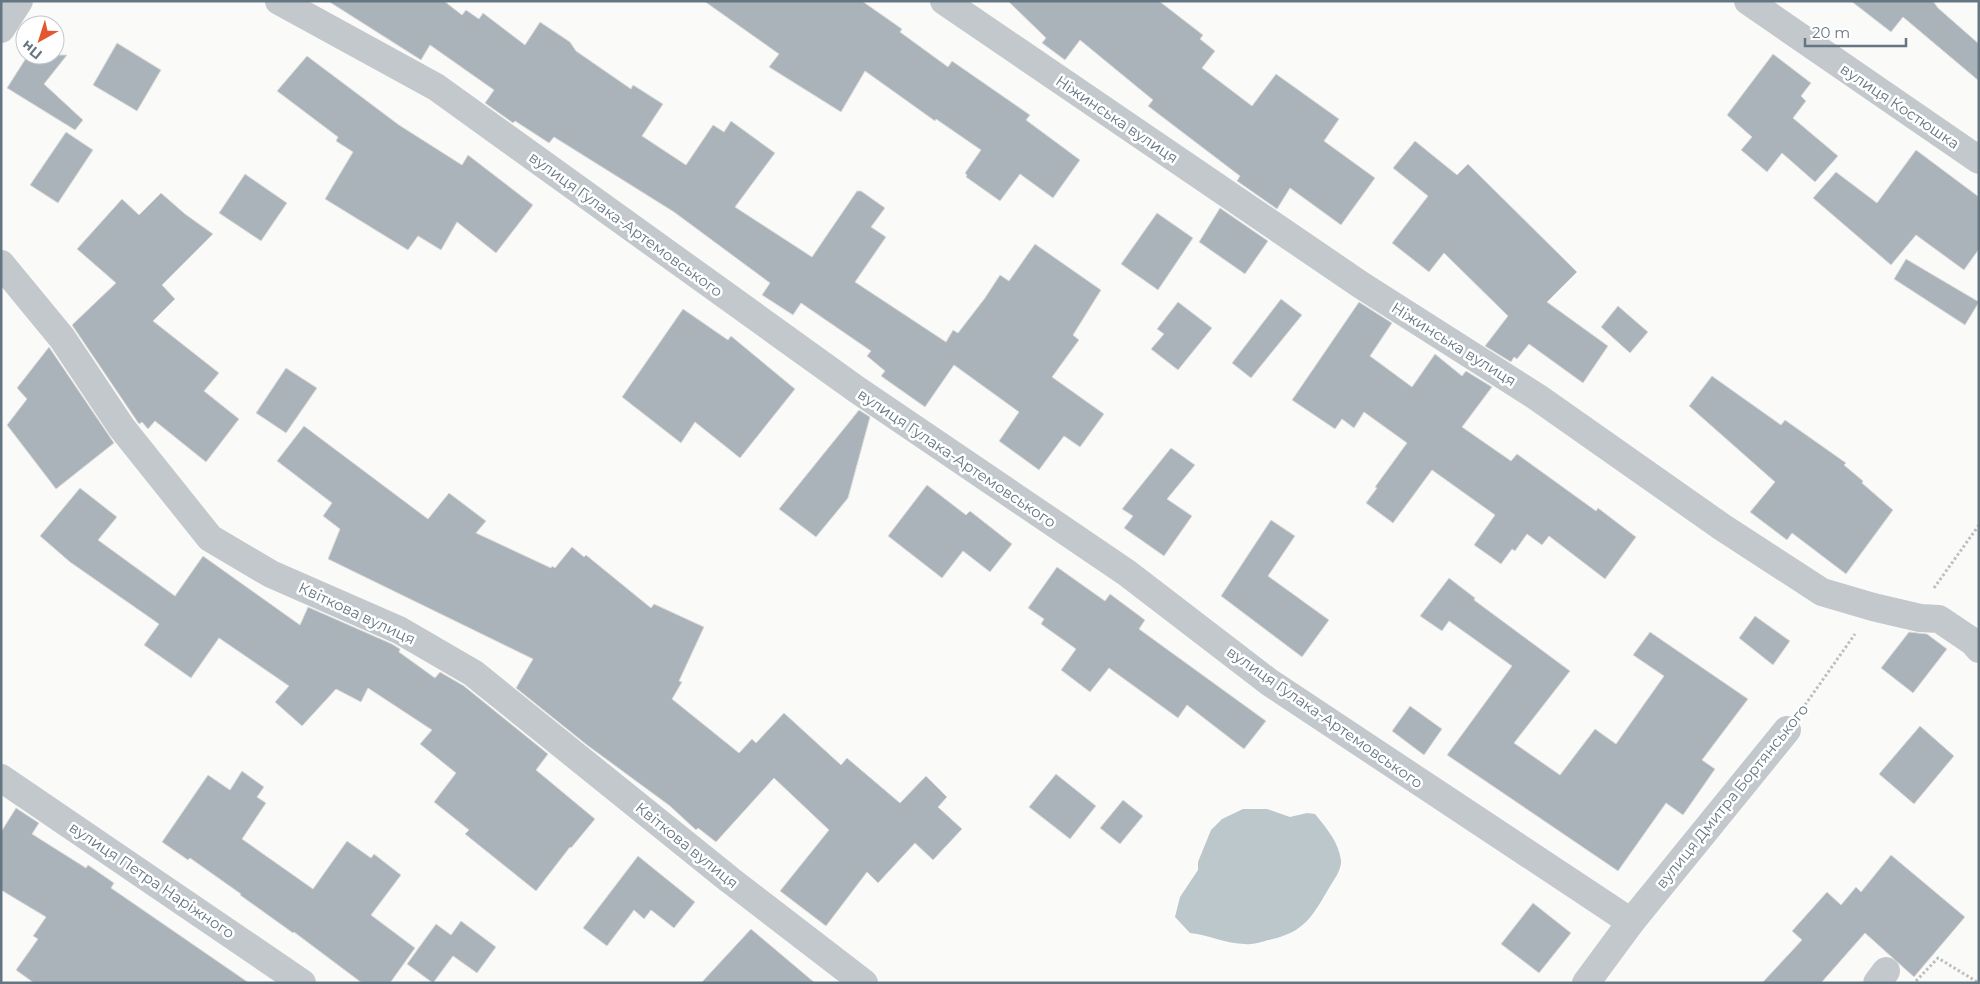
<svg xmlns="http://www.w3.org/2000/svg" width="1980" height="984" viewBox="0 0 1980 984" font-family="Montserrat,sans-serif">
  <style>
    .water { fill: #bbc7cb }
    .building { fill: #aab3b9; stroke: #dcdcda }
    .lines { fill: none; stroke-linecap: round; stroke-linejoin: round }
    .path { stroke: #bbbfc2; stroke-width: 3; stroke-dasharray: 2.5 2.5; stroke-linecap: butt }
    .minor { stroke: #c3c8cc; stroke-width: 28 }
    .labels { text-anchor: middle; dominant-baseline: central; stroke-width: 5; stroke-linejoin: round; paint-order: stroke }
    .street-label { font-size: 15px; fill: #657683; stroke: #fff }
  </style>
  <rect width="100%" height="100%" fill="#fafaf8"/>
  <!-- water -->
  <path class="water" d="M1243,809H1267L1290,817L1307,813L1315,814C1327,829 1338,841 1341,860C1342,869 1334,880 1329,888C1312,917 1304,933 1268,940C1261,942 1253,945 1245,944C1226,944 1209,935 1190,933L1175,917L1180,897L1198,870V862L1211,830L1222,819Z"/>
  <!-- building -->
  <g class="building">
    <polygon points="328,1 444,1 462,15 466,10 479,19 483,13 525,45 540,22 570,42 576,51 631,89 633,85 663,104 642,136 686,165 713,125 724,132 731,121 775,153 735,207 812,257 857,191 861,191 885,208 871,227 886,237 855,282 946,342 953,330 958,333 985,298 1000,275 1009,281 1035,244 1101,290 1073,335 1079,340 1052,377 1104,414 1080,447 1064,436 1039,470 999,441 1019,412 954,365 925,407 881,376 885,371 867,356 871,351 801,303 793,315 762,295 770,283 674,212 554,137 549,143 515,121 513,123 485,103 494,90 430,45 421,60"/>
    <polygon points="704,1 862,1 902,29 900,32 948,67 952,61 1030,115 1026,120 1080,160 1053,198 1020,174 1000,201 966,177 967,175 965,173 981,150 936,119 935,121 865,71 841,112 769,67 779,54"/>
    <polygon points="1008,1 1159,1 1203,35 1200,39 1215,51 1202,68 1252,106 1276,74 1339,119 1324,141 1375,178 1341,225 1290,188 1277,209 1237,181 1240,176 1148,106 1153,100 1080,40 1065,60 1042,43 1046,38"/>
    <polygon points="1851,1 1933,1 1938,8 1979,44 1979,81 1903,17 1891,32"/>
    <polygon points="117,43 161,70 137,111 93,85"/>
    <polygon points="1773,54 1811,83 1801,96 1806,101 1793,118 1838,156 1815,182 1782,153 1767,172 1741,150 1752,137 1727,115"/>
    <polygon points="28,55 67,55 44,84 83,120 75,130 7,88"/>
    <polygon points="307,56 399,125 462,165 468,155 533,205 496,253 457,222 441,250 418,236 408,250 325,199 353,152 336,141 338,137 277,91"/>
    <polygon points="66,132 93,150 58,203 30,185"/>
    <polygon points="1415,141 1457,175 1468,164 1577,272 1547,302 1608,346 1583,383 1529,344 1517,359 1514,357 1511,362 1485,346 1508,316 1444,253 1429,272 1392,243 1428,196 1393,168"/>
    <polygon points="1916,150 1979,197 1979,249 1964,270 1916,235 1891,265 1813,198 1836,172 1877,203"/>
    <polygon points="245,174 287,203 261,241 219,213"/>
    <polygon points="161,193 185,214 213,234 162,285 175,299 153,321 219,373 204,391 239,419 206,462 155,421 148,429 142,422 139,424 72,325 116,283 77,249 122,199 139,215"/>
    <polygon points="1220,208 1268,241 1245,274 1199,242"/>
    <polygon points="1157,213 1193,238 1158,290 1121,264"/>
    <polygon points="1906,259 1979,302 1965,325 1894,279"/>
    <polygon points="1281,299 1302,315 1251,378 1232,363"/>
    <polygon points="1178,302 1212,328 1178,370 1151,349 1164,334 1157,329"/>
    <polygon points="1359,302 1392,323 1370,356 1412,387 1435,354 1462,376 1466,371 1492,387 1462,427 1511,461 1517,454 1596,511 1598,508 1636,537 1605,579 1549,536 1542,545 1527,534 1515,551 1512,549 1501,564 1474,545 1495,515 1432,470 1393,523 1366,503 1377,488 1375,487 1407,443 1364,412 1354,428 1342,419 1335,429 1292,400"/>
    <polygon points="1618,306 1648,332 1630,353 1601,327"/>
    <polygon points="683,309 728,340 731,336 795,389 740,458 695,422 681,443 622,397"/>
    <polygon points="49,347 114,443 56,489 7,425 27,399 17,388"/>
    <polygon points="286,368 317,388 286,433 256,413"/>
    <polygon points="1712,376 1781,425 1785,420 1846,463 1844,465 1863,481 1862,483 1893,510 1846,574 1792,533 1787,540 1750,512 1775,482 1689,406"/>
    <polygon points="859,410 870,417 848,498 816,537 779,509"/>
    <polygon points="304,426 428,519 449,493 486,521 476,533 551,568 552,566 555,568 572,547 584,557 586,555 651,608 654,604 704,627 679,681 682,682 672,699 739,753 752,739 756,743 784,713 841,765 847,758 900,803 926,776 947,797 938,807 962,829 933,860 915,843 878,883 867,872 826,926 780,891 829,830 774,778 716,842 698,828 696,830 670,806 587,745 516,688 533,659 328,559 340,529 323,516 332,503 277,461"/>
    <polygon points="1171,448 1195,465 1167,499 1192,516 1164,556 1124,528 1133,516 1122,509"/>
    <polygon points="927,485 966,515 970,511 1012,544 990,572 963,551 942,578 888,536"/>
    <polygon points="80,488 117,517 98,540 175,596 203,556 300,625 308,607 392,644 400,649 399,652 435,678 440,672 464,686 548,754 536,770 595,819 571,848 570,847 536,891 465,834 469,830 434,802 456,773 420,744 432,730 368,688 361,702 336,689 302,726 275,702 289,686 219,638 191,678 144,645 159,624 70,562 40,536"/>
    <polygon points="1271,520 1295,536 1268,576 1329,620 1302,657 1221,596"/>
    <polygon points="1057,567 1105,601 1110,594 1145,620 1139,629 1266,721 1244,749 1187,705 1178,718 1109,668 1090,692 1061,670 1076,649 1041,624 1044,619 1028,608"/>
    <polygon points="1449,578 1475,598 1474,600 1570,671 1514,743 1560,775 1595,729 1616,744 1664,676 1633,655 1650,632 1748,699 1702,760 1715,769 1683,815 1666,803 1618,871 1447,755 1512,666 1449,621 1442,631 1420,616"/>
    <polygon points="1755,616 1790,641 1773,665 1739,638"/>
    <polygon points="1909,632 1927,634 1947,649 1913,693 1881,668"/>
    <polygon points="1410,706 1442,729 1424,755 1392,731"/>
    <polygon points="1920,726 1954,756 1914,804 1879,774"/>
    <polygon points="242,771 264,787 257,797 266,803 242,839 313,889 347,841 371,858 374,854 401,875 371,915 415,948 390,983 362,983 294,932 293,933 240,895 241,894 190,858 188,860 162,842 208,775 230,790"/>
    <polygon points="1056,774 1096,806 1070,839 1029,807"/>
    <polygon points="1123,800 1143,816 1120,844 1100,828"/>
    <polygon points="16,808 39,823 32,834 86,868 88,865 114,883 111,888 249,983 34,983 16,970 38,939 33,936 46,917 1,890 1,832"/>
    <polygon points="1891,855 1965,917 1914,977 1865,933 1821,983 1762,983 1802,940 1792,931 1827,892 1841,905 1856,887 1861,892"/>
    <polygon points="638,856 695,902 674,928 651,910 644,919 634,910 607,946 583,928"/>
    <polygon points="1533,903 1571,933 1539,973 1501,944"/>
    <polygon points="461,921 496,947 477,973 453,956 433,983 407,964 436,924 451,935"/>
    <polygon points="751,929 815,983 701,983"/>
  </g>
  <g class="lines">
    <!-- path -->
    <g class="path">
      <polyline points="1934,588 1979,525"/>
      <polyline points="1805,705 1855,634"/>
      <polyline points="1916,981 1938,958 1979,983"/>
    </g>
    <!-- minor -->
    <g class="minor">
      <polyline points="279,1 436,87 856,389 1127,573 1269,682 1631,922"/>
      <polyline points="944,1 1361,285 1537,397 1722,527 1822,592 1873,607 1920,618 1939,619 1973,642 1979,649"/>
      <polyline points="1748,1 1979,160"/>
      <polyline points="1,29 19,1"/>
      <polyline points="1,264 62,338 122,428 210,538 271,574 399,630 473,673 730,880 864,983"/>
      <polyline points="1,778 302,983"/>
      <polyline points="1586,983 1631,922 1787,730"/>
      <polyline points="1877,983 1886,971"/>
    </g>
  </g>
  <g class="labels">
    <!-- street labels -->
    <g class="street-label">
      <text transform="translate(1900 106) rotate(34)">вулиця Костюшка</text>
      <text transform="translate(1117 119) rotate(34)">Ніжинська вулиця</text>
      <text transform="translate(626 224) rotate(36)">вулиця Гулака-Артемовського</text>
      <text transform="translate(1454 344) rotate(32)">Ніжинська вулиця</text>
      <text transform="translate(957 458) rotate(34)">вулиця Гулака-Артемовського</text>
      <text transform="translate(357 613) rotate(25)">Квіткова вулиця</text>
      <text transform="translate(1325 717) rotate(35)">вулиця Гулака-Артемовського</text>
      <text transform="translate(1732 796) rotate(-51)">вулиця Дмитра Бортянського</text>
      <text transform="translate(687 845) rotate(39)">Квіткова вулиця</text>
      <text transform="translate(152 880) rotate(34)">вулиця Петра Наріжного</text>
    </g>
  </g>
  <!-- border -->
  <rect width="1980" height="984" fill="none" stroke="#657683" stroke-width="5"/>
  <!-- north arrow -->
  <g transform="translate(40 40) rotate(219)"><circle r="24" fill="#ffffff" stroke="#c1c8cd"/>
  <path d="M0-4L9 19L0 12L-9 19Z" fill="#e4572e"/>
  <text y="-8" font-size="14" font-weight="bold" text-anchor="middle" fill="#657683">Пн</text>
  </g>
  <!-- scale -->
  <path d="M1805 38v8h101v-8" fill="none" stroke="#657683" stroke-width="2.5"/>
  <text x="1812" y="38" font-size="15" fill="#657683" stroke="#ffffff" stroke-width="4" paint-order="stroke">20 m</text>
</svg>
